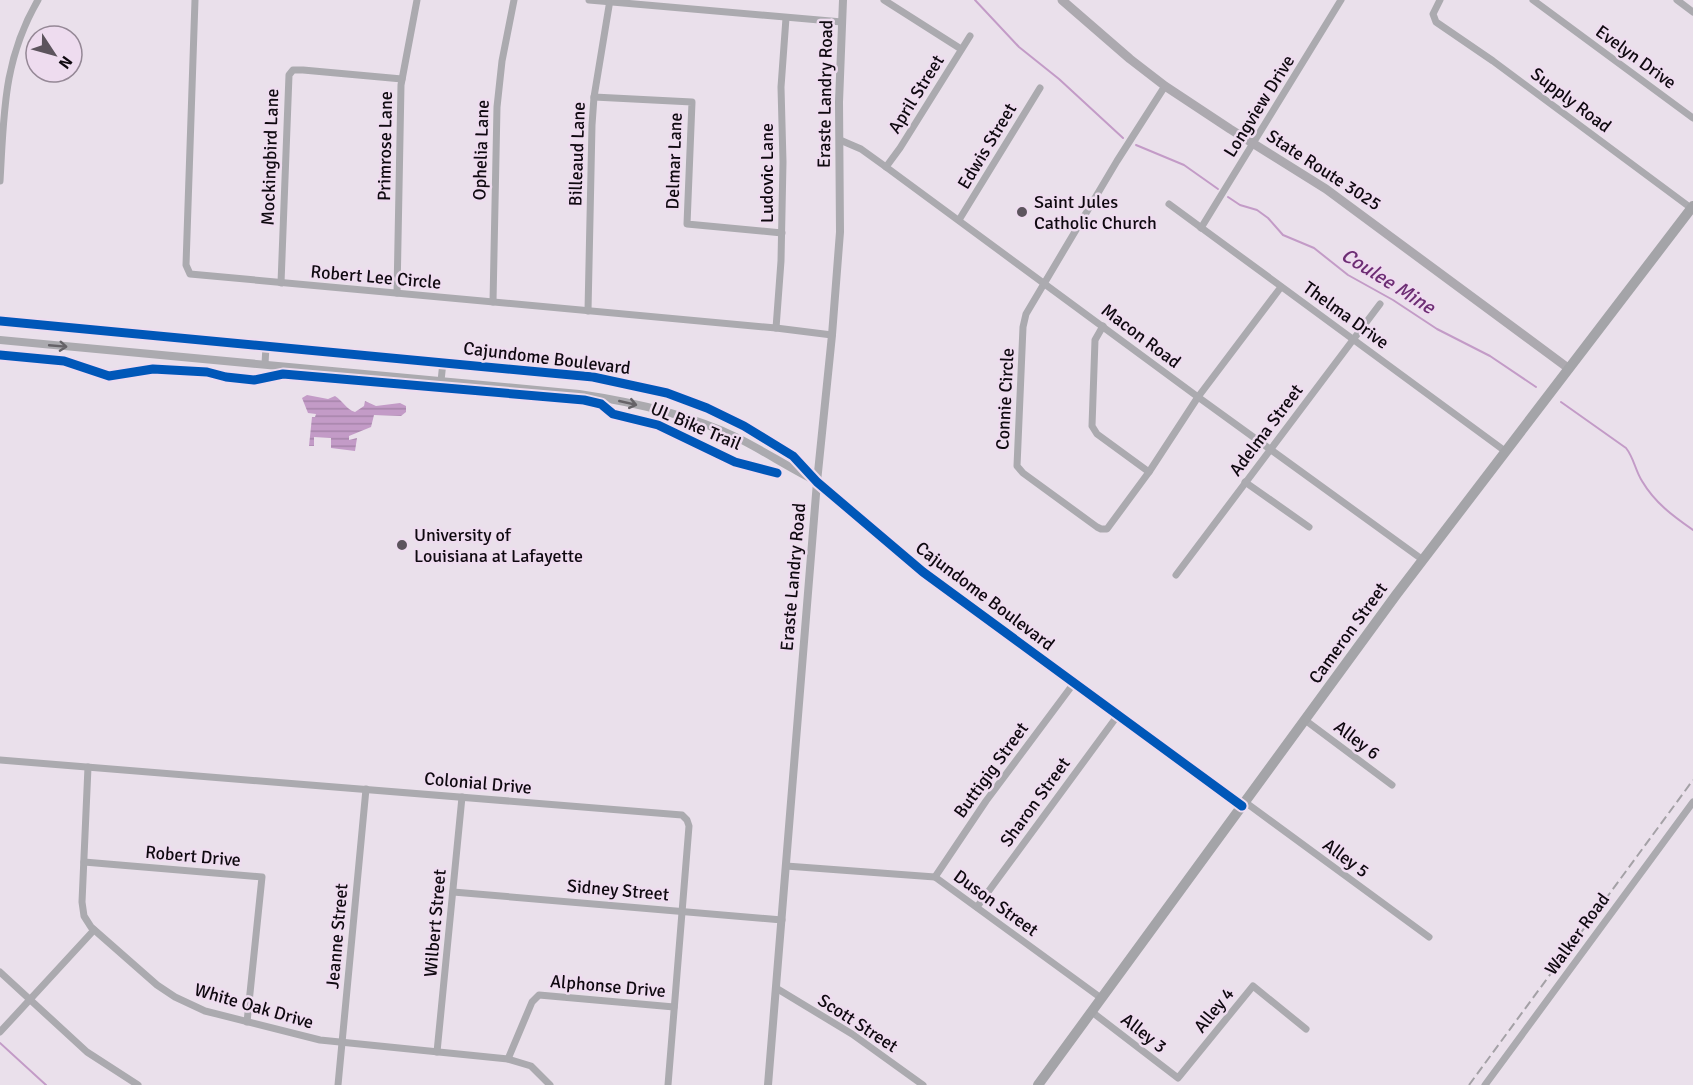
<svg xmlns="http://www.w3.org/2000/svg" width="1693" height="1085" viewBox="0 0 1693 1085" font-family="Signika,sans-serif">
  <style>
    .water { fill: url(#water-rules) }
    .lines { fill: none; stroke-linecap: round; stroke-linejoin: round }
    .stream { stroke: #c39bc7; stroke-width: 2 }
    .minor { stroke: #abaaaf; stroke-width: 7 }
    .tertiary { stroke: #abaaaf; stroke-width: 8 }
    .secondary { stroke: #aca9af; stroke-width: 9 }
    .primary { stroke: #a4a4a8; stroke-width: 10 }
    .rail { stroke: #a4a1a6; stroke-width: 2; stroke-dasharray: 9 4.5; stroke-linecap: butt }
    .cycleway-casing { stroke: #eedcef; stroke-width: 13 }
    .cycleway { stroke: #0057b8; stroke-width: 9 }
    .oneway { stroke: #656267 }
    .poi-dot { fill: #5c545d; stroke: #eedcef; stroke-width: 2 }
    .labels { text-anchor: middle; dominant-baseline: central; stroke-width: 5; stroke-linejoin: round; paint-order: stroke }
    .street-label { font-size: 18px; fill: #0f0910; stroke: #eedcef }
    .poi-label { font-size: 18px; fill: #0f0910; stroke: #eedcef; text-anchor: start }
    .water-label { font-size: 20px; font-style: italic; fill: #6d2d74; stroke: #eedcef }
  </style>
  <defs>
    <pattern id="water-rules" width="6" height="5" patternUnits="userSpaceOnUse" patternTransform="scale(1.5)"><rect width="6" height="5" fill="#c39bc7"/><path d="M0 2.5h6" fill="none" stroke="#a684aa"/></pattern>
  </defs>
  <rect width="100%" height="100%" fill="#eae0eb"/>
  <!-- water -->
  <path class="water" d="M307,395L328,399L335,396C343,401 346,409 355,412L364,406L365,401L376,406L400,403L406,406V412L401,416L374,415L371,427L349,436V440L357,438L355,451L331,448V438L314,437V446H309L312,417H315L316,414L308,413L302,398Z"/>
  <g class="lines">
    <!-- stream -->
    <g class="stream">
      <polyline points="975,0 1019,47 1059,79 1123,138"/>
      <polyline points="1136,145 1184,165 1218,189"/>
      <polyline points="1228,197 1240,205 1257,210 1268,218 1283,235 1314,248 1348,275 1393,300 1437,329 1490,356 1536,387"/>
      <path d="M1561,402L1626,448C1634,458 1635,470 1642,481C1655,503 1673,516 1693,530"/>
      <polyline points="0,1043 46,1085"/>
    </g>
    <!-- minor -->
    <g class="minor">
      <polyline points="195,0 186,265 190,274 776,328 832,335"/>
      <polyline points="589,0 842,22"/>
      <polyline points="884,0 961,49"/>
      <polyline points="1440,0 1433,14 1436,22 1493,61 1691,208"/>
      <polyline points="1533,0 1693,118"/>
      <polyline points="1677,0 1693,12"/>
      <polyline points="1165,86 1117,161 1026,314 1023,327 1017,466 1023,473 1097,527 1101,529 1107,529 1149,472 1198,397 1281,287"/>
      <polyline points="594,97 692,102 687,224 782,233"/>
      <polyline points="840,140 861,149 886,167 1198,397 1423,560"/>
      <polyline points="886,167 900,148 970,36"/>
      <path d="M0,181C4,114 3,60 38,0"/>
      <polyline points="1169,204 1505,451"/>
      <polyline points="959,220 1040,88"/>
      <polyline points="1201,228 1341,0"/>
      <polyline points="281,283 289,75 293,70 303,70 402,79"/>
      <polyline points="397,293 401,85 417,0"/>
      <polyline points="493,302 497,107 502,61 514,0"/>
      <polyline points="588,311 592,125 594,97 610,0"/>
      <polyline points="1103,326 1095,340 1092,426 1097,434 1149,472"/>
      <polyline points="776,328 781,261 783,162 781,87 786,18"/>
      <polyline points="265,364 266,346"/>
      <polyline points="441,381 443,362"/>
      <polyline points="1245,482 1309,527"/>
      <polyline points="1176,575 1380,304"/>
      <polyline points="1305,720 1392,785"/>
      <polyline points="0,760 682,815 687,820 689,826 668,1085"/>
      <polyline points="88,767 82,902 84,916 91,927 157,985 175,997 205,1011 320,1040 508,1059 531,1066 550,1085"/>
      <polyline points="1245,802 1429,937"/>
      <polyline points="84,862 262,877 247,1022"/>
      <polyline points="786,866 935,877 1101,998"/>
      <polyline points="935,877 986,801 1074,683"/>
      <polyline points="453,892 782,920"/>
      <polyline points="977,907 1118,715"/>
      <polyline points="0,972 87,1052 138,1085"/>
      <polyline points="776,988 852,1034 923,1085"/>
      <polyline points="1092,1012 1178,1078 1253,986 1306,1029"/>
      <polyline points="0,1032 94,930"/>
      <polyline points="437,1052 462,797"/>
      <polyline points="508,1059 532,1002 539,995 674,1007"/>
      <polyline points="338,1085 366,789"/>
      <polyline points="1485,1085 1693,802"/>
    </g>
    <!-- tertiary -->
    <g class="tertiary">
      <polyline points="0,321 593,377 667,393 707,408 744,426 793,456 817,482 923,572 1242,806"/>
      <path d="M0,340L579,394C633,402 689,414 738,438C764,451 788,467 814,480"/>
      <polyline points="768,1085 817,482 832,335 840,232 839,102 843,0"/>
    </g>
    <!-- secondary -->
    <polyline class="secondary" points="1062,0 1130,59 1165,86 1230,129 1326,189 1568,368"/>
    <!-- primary -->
    <polyline class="primary" points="1038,1085 1396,595 1693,206"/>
    <!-- rail -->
    <polyline class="rail" points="1469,1085 1693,780"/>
    <!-- cycleway casing -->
    <g class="cycleway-casing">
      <g id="cycleway">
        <polyline points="0,321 593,377 667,393 707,408 744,426 793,456 817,482 923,572 1242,806"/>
        <polyline points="0,355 64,361 109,376 153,369 207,372 226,377 254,380 283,374 584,400 601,404 613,414 658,425 735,462 777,473"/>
      </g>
    </g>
    <!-- cycleway -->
    <use href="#cycleway" class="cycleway"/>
  </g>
  <!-- one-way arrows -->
  <defs><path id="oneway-shaft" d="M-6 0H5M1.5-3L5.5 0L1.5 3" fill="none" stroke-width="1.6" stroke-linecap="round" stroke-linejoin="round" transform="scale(1.5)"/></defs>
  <g class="oneway">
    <use href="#oneway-shaft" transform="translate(58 346) rotate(5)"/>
    <use href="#oneway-shaft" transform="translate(628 403) rotate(13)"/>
  </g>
  <!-- markers -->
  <g class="poi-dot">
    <circle cx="1022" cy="212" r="6"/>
    <circle cx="402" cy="545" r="6"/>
  </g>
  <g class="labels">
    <!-- street labels -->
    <g class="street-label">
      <text transform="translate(1636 57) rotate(36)">Evelyn Drive</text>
      <text transform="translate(825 94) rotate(-89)">Eraste Landry Road</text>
      <text transform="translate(916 94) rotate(-58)">April Street</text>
      <text transform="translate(1571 100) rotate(37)">Supply Road</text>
      <text transform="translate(1259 106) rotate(-58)">Longview Drive</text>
      <text transform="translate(385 146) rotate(-89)">Primrose Lane</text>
      <text transform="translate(987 146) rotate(-59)">Edwis Street</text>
      <text transform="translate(481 150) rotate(-88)">Ophelia Lane</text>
      <text transform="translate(577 154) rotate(-88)">Billeaud Lane</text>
      <text transform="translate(270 157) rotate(-88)">Mockingbird Lane</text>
      <text transform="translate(674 161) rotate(-88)">Delmar Lane</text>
      <text transform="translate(1324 170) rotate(33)">State Route 3025</text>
      <text transform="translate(767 173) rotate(-90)">Ludovic Lane</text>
      <text transform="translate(376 277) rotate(5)">Robert Lee Circle</text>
      <text transform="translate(1346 315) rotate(36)">Thelma Drive</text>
      <text transform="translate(1141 336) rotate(37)">Macon Road</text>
      <text transform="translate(547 358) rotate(7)">Cajundome Boulevard</text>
      <text transform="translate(1005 399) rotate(-87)">Connie Circle</text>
      <text transform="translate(696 426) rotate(23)">UL Bike Trail</text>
      <text transform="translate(1266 430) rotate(-53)">Adelma Street</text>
      <text transform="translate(793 577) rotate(-85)">Eraste Landry Road</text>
      <text transform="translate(985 596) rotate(37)">Cajundome Boulevard</text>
      <text transform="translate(1348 633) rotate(-54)">Cameron Street</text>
      <text transform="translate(1357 740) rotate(37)">Alley 6</text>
      <text transform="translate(991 770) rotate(-54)">Buttigig Street</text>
      <text transform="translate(478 783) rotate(5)">Colonial Drive</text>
      <text transform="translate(1035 802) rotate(-54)">Sharon Street</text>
      <text transform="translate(193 856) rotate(5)">Robert Drive</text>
      <text transform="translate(1346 858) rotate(36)">Alley 5</text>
      <text transform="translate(618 890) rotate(5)">Sidney Street</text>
      <text transform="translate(996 903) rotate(36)">Duson Street</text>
      <text transform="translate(435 923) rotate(-85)">Wilbert Street</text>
      <text transform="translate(1577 934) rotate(-54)">Walker Road</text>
      <text transform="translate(337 936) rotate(-85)">Jeanne Street</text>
      <text transform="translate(608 986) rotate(5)">Alphonse Drive</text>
      <text transform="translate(254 1006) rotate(16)">White Oak Drive</text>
      <text transform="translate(1214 1010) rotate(-51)">Alley 4</text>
      <text transform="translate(858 1023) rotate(33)">Scott Street</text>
      <text transform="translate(1144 1033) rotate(38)">Alley 3</text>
    </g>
    <!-- poi labels -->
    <g class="poi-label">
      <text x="1034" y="202">Saint Jules<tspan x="1034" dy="21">Catholic Church</tspan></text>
      <text x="414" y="535">University of<tspan x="414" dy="21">Louisiana at Lafayette</tspan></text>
    </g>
    <!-- water labels -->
    <g class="water-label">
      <text transform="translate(1388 281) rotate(32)">Coulee Mine</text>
    </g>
  </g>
  <!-- north arrow -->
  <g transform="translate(54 54) rotate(126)"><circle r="28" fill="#eedcef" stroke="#958896" stroke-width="1.5"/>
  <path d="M0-4.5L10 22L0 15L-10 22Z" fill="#5c545d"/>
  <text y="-9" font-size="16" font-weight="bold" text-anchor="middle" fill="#0f0910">N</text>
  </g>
</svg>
